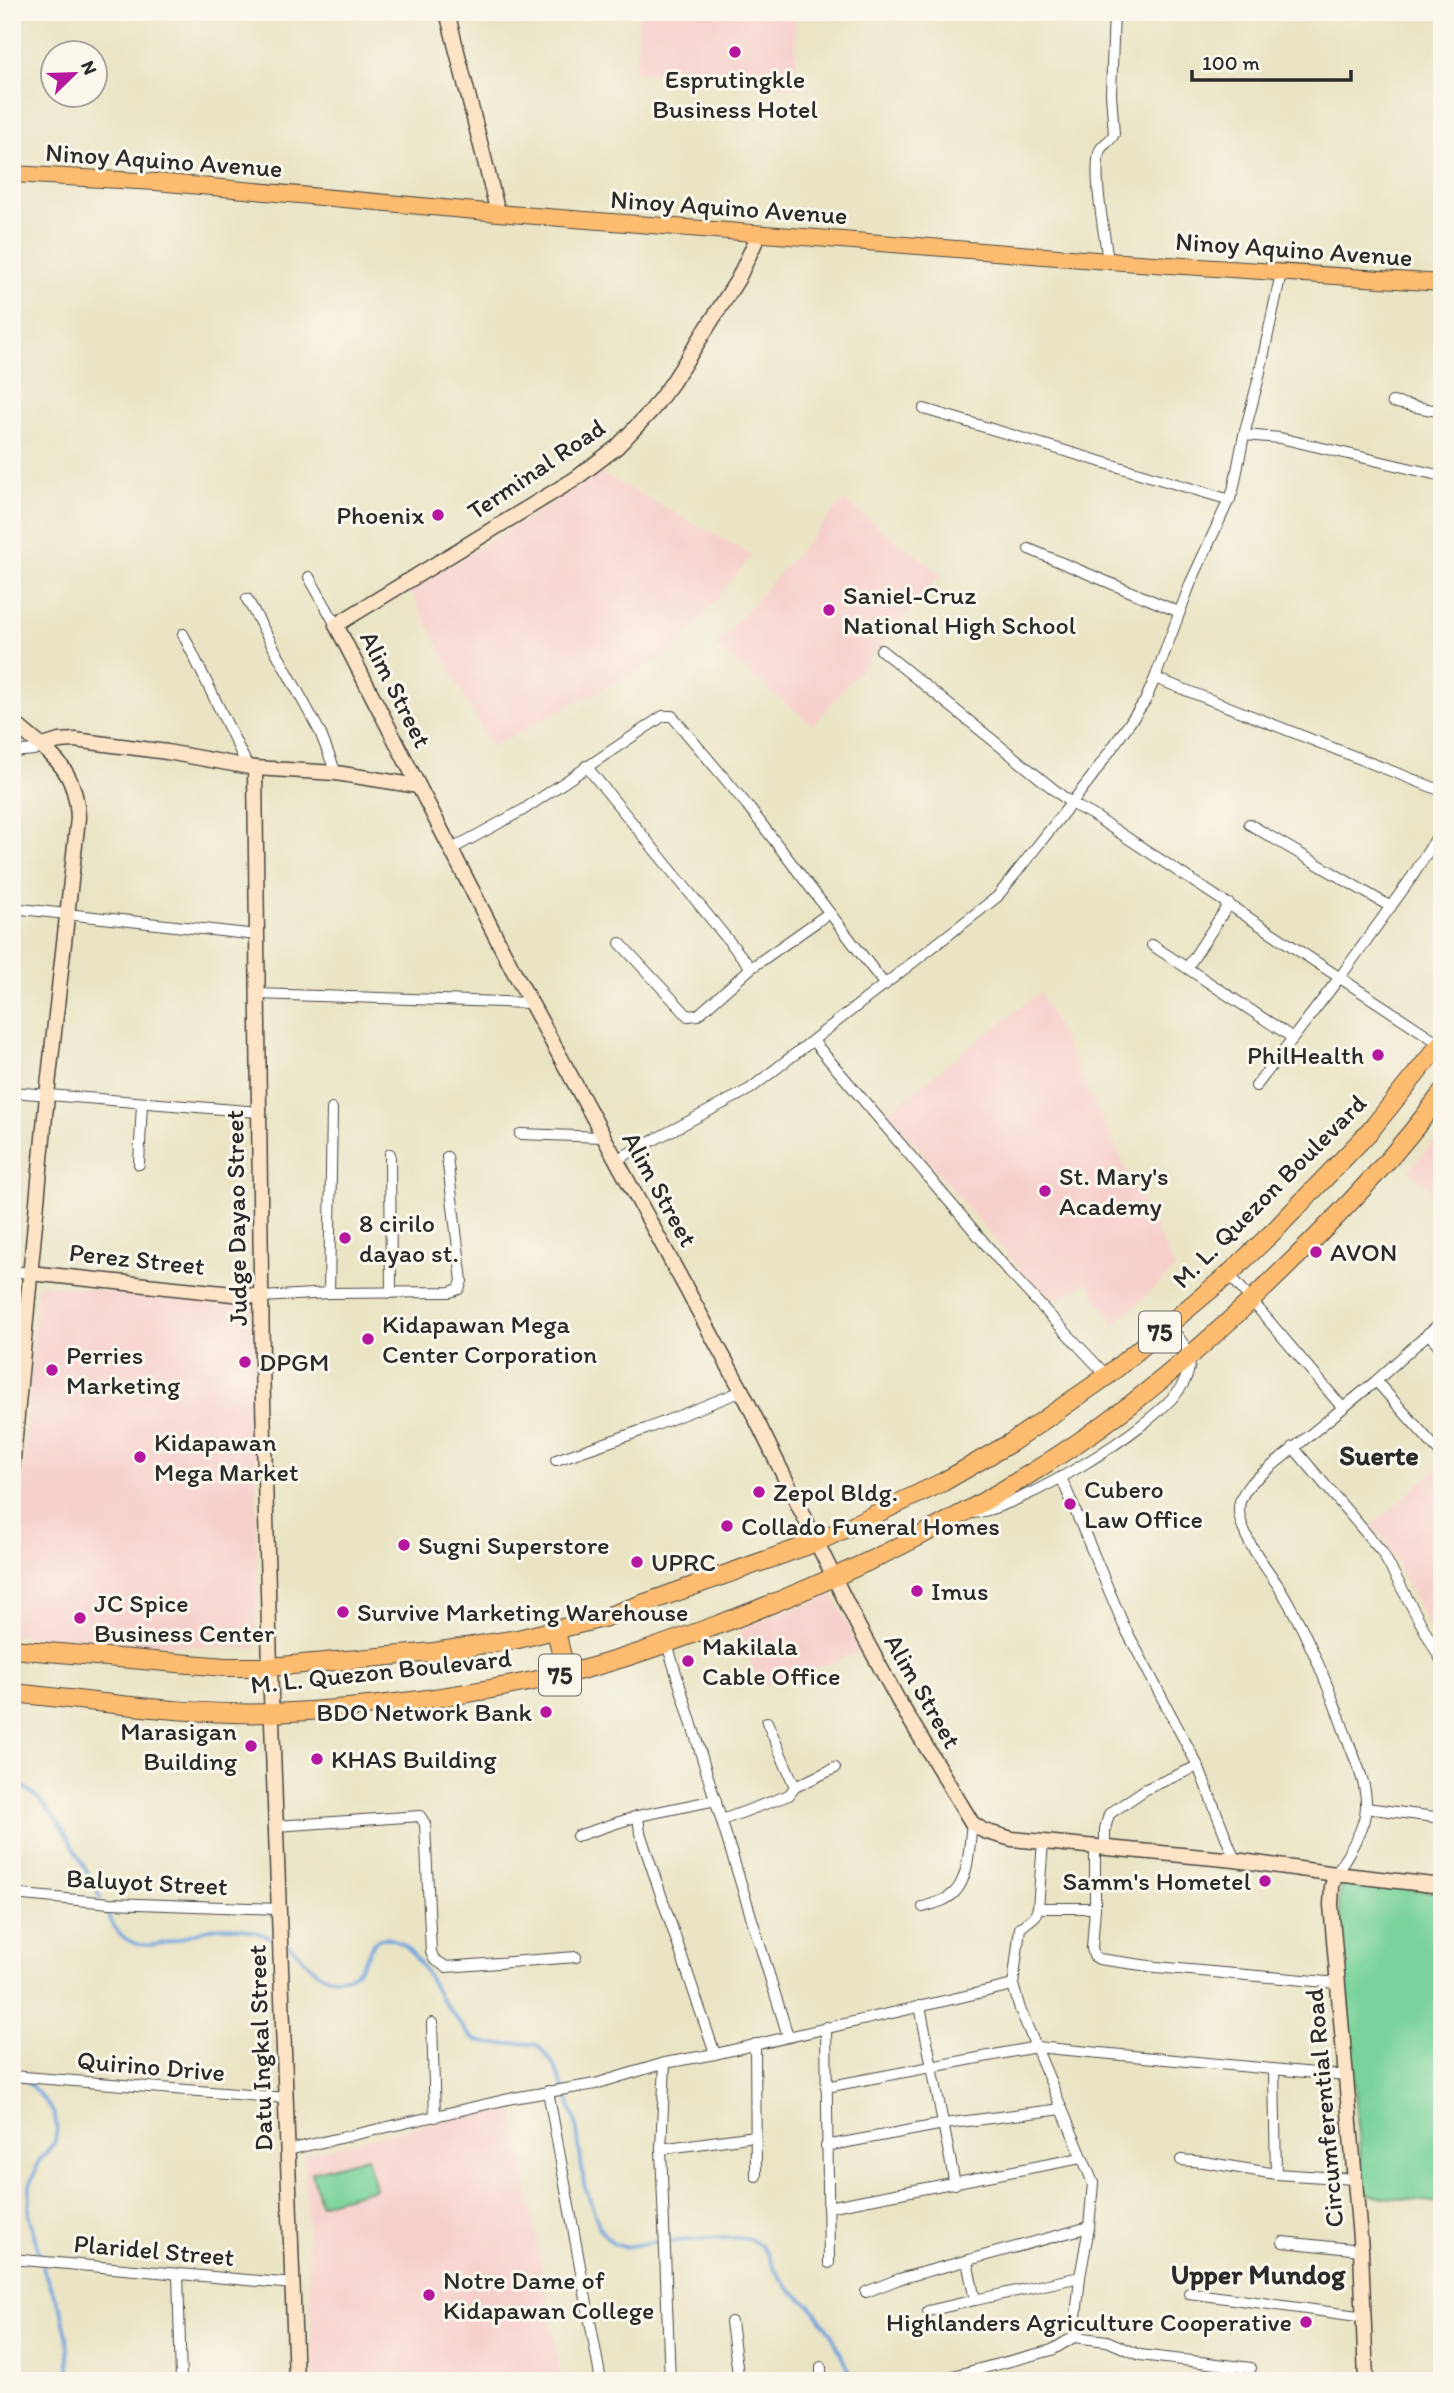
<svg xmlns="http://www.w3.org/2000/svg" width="1454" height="2393" viewBox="0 0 1454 2393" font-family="Itim,sans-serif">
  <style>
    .built { fill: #f7d0cc }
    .green { fill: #79d39a; stroke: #527f62; stroke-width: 2 }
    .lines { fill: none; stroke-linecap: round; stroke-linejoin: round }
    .stream { stroke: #70a3dc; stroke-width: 3.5 }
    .street-casing { stroke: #484742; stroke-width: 12 }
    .secondary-casing { stroke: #484742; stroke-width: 17 }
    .primary-casing { stroke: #484742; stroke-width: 18 }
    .highway-casing { stroke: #484742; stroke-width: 20 }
    .street { stroke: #fff; stroke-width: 10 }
    .secondary { stroke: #fee4c6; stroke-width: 14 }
    .primary { stroke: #fdbc70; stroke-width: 16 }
    .highway { stroke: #fdbc70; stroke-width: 18 }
    .poi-dot { fill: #b5179e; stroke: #fbf7ec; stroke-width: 2.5 }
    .labels { text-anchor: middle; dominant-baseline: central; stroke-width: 6; stroke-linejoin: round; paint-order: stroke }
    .shield { fill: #fbf7ec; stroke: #696865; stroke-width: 2 }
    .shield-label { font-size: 24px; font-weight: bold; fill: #2b2b2b }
    .poi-label { font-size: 26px; fill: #2b2b2b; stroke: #fbf7ec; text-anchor: start }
    .street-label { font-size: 26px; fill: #2b2b2b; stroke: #fbf7ec }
    .neighbourhood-label { font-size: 28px; font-weight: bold; fill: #2b2b2b; stroke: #fbf7ec }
  </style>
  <rect width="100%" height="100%" fill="#fbf7ec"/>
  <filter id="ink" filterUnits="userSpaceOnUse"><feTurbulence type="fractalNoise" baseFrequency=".0143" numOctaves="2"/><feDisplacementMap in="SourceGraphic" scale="14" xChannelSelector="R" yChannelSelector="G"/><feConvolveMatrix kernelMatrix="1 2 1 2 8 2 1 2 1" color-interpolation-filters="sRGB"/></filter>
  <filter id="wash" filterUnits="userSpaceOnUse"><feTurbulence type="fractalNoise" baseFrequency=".00686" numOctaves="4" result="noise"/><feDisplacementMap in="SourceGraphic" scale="28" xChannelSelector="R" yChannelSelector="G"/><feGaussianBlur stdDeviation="1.57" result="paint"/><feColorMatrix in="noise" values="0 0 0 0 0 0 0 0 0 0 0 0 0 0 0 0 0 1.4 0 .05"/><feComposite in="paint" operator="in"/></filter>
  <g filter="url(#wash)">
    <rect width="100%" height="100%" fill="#eae4c4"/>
    <!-- built -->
    <g class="built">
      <polygon points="640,12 795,12 797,88 635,72"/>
      <polygon points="601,473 752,555 674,652 490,747 410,590"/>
      <polygon points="844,500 941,574 813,725 715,646"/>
      <polygon points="1040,992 1175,1269 1114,1325 1088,1283 1049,1304 887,1112"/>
      <polygon points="1433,1142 1442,1149 1442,1199 1409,1170"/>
      <polygon points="38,1284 255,1306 257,1649 106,1642 12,1635 12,1609"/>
      <polygon points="1442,1464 1442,1635 1439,1637 1433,1635 1385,1540 1372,1526"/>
      <polygon points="833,1594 860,1652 760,1688 739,1629"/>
      <polygon points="512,2104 562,2381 314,2381 304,2154"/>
    </g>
    <!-- green -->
    <g class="green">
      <polygon points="1342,1883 1442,1892 1442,2203 1364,2195 1339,1900"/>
      <polygon points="367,2157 375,2189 320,2204 312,2172"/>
    </g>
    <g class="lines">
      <!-- stream -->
      <g class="stream">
        <path d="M12,1779C56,1803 79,1857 101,1899"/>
        <path d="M104,1906C108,1914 111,1923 117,1930C141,1962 183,1934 213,1928C233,1924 257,1932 276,1939"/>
        <path d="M283,1942C302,1950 309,1973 329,1977C376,1986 360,1926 394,1940C415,1949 425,1971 435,1989C441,2001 452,2012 460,2023C465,2030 471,2039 479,2041C498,2048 519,2040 538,2045L554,2065L570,2105L576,2123L584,2184L601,2231L614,2244L624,2247L655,2242L725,2238H748L760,2245L767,2253L776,2271L789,2289L811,2306L832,2335L853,2381"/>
        <polyline points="12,2065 46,2102 54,2114 57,2127 55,2142 39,2161 30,2185 29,2216 45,2274 61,2309 67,2336 70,2381"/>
      </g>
    </g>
  </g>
  <g filter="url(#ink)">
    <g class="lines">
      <!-- street casing -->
      <g class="street-casing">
        <g id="street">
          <path d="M1108,261C1105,236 1092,173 1100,150C1103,144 1111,141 1114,134L1111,94L1114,12"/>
          <polyline points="1281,273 1258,381 1244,435 1233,491 1191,582 1155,678 1442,791"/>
          <polyline points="1392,402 1442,412"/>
          <polyline points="924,409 1230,500"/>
          <polyline points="1244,435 1280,438 1442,476"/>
          <polyline points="1029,549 1179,612"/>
          <polyline points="309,577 336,625"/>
          <polyline points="247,599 320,732 336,773"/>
          <polyline points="183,634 248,767"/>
          <polyline points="881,650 1072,804 1091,814 1442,1045"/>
          <polyline points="12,752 34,750 43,746"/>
          <polyline points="586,766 751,968"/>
          <polyline points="1249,824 1391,907"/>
          <polyline points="450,850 523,810 663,716 672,716 747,805 885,985"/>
          <polyline points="12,908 257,935"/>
          <polyline points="620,943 688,1016 698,1015 751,968 829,913"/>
          <polyline points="1152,945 1293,1038"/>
          <polyline points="1187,968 1229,904"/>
          <polyline points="257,994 530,1003"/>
          <polyline points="813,1041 1010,1273 1107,1376"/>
          <polyline points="1256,1086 1340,977 1412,877 1442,829"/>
          <polyline points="12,1092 259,1112"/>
          <polyline points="520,1134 603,1137"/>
          <polyline points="390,1154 391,1293"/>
          <polyline points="616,1160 750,1089 997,897 1091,778 1145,701 1155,678"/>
          <polyline points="139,1164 142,1103"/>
          <polyline points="12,1271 30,1273"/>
          <polyline points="1229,1274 1342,1407"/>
          <polyline points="329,1293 332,1109"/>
          <polyline points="262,1297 329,1293 450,1292 459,1289 462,1281 447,1157"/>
          <polyline points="1428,1333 1442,1349"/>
          <polyline points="1376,1381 1442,1455"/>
          <polyline points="1293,1447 1382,1552 1442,1662"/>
          <polyline points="556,1460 646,1429 742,1391"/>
          <polyline points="1061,1477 1124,1626 1198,1766 1235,1860"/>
          <path d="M973,1513C1022,1508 1149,1430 1179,1390C1187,1380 1190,1368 1191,1355L1169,1324"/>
          <polyline points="667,1644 788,2036"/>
          <polyline points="795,1787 835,1768"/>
          <polyline points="1366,1808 1442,1818"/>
          <polyline points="722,1820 789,1795 795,1787 767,1722"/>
          <polyline points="276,1826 420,1816 425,1824 431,1952 434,1959 446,1967 576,1957"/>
          <polyline points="577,1836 638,1816"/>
          <polyline points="1043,1842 1038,1908 1035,1916 1020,1928 1013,1985 1020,2009 1093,2183 1089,2227 1080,2277 1074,2337"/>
          <polyline points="1095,1848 1095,1908 1092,1948 1094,1956 1099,1959 1156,1967 1338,1983"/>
          <polyline points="1105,1849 1105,1829 1109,1814 1146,1789 1198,1766"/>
          <path d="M1336,1874C1347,1855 1365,1830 1366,1807C1367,1784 1356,1762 1348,1741C1330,1691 1311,1641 1284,1595C1269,1569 1242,1542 1239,1511C1238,1500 1245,1491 1251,1483L1376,1381L1442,1321"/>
          <polyline points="12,1894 110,1903 279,1909"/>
          <path d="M923,1907C933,1904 946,1901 954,1893C970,1878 969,1843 972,1823"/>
          <polyline points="1038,1908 1095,1908"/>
          <polyline points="920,2006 955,2184"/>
          <polyline points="432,2023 435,2117"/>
          <polyline points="826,2027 829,2263"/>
          <polyline points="755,2044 756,2176"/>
          <polyline points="715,2054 640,1833 638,1816 716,1800"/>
          <polyline points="665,2063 661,2149 670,2381"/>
          <polyline points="1274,2071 1276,2174"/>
          <polyline points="12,2076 286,2098"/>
          <polyline points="826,2087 1036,2047 1347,2076"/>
          <polyline points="548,2091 601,2381"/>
          <polyline points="826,2146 944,2124 1062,2109"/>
          <polyline points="661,2149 755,2136"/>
          <polyline points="288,2150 513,2098 595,2084 665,2063 715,2054 1013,1985"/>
          <polyline points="1181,2160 1204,2162 1276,2174 1355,2179"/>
          <polyline points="828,2207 1081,2158"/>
          <polyline points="1283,2242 1361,2250"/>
          <polyline points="12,2259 293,2284"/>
          <polyline points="967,2261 975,2300 1080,2277"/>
          <polyline points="178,2274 181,2381"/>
          <polyline points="866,2292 899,2279 1089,2227"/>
          <polyline points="1189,2293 1365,2317"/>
          <polyline points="928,2311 975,2300"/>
          <polyline points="731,2322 739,2381"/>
          <polyline points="953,2376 1052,2350 1074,2337 1107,2341 1140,2355 1251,2368"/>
          <polyline points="821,2381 821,2367"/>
        </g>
      </g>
      <!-- secondary casing -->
      <g class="secondary-casing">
        <g id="secondary">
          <polyline points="447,12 498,213"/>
          <polyline points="759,234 738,279 672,383 651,411 617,447 575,479 336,625 513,970 742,1391 858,1626 898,1700 972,1823 984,1831 1012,1839 1235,1860 1336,1874 1442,1886"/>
          <path d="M12,721C47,753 76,764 78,818L47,1095L12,1469"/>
          <polyline points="43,746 59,741 75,740 167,752 255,768 336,773 418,786"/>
          <polyline points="255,768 262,1363 270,1667 296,2381"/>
          <polyline points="30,1273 262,1297"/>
          <polyline points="1336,1874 1332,1886 1331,1905 1361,2250 1366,2381"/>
        </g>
      </g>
      <!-- primary casing -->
      <g class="primary-casing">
        <polyline id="primary" points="12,174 156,182 498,213 1108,261 1442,283"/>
      </g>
      <!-- highway casing -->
      <g class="highway-casing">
        <g id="highway">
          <polyline points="556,1631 566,1674"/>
          <polyline points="12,1649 225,1667 270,1667 434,1652 518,1639 603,1618 817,1542 943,1482 1012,1442 1107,1376 1229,1274 1276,1229 1369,1132 1442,1042"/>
          <path d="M12,1693C98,1701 187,1716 273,1713C367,1709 474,1695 565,1674C624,1660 679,1639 736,1618C875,1564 1011,1496 1130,1405C1184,1363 1235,1317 1283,1270C1340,1215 1395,1157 1442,1093"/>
        </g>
      </g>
      <!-- street -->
      <use href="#street" class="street"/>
      <!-- secondary -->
      <use href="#secondary" class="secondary"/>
      <!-- primary -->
      <use href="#primary" class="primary"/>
      <!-- highway -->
      <use href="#highway" class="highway"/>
    </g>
  </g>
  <!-- markers -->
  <g class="poi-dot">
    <circle cx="735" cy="52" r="7"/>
    <circle cx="438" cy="515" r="7"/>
    <circle cx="829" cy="610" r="7"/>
    <circle cx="1378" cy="1055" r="7"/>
    <circle cx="1045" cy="1191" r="7"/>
    <circle cx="345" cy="1238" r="7"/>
    <circle cx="1316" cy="1252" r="7"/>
    <circle cx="368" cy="1339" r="7"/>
    <circle cx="245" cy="1362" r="7"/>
    <circle cx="52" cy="1370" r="7"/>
    <circle cx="140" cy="1457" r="7"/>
    <circle cx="759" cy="1492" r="7"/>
    <circle cx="1070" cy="1504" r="7"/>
    <circle cx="727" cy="1526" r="7"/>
    <circle cx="404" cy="1545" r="7"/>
    <circle cx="637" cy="1562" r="7"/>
    <circle cx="917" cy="1591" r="7"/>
    <circle cx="343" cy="1612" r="7"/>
    <circle cx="80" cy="1618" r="7"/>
    <circle cx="688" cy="1661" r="7"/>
    <circle cx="546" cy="1712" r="7"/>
    <circle cx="251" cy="1746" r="7"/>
    <circle cx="317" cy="1759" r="7"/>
    <circle cx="1265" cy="1881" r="7"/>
    <circle cx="429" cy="2295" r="7"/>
    <circle cx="1306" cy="2322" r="7"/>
  </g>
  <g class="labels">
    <!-- shield labels -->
    <g class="shield">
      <rect x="1139" y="1311.5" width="42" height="41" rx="5"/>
      <rect x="539" y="1654.5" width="42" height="41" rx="5"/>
    </g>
    <g class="shield-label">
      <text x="1160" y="1332">75</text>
      <text x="560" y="1675">75</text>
    </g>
    <!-- poi labels -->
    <g class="poi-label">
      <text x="735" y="79" text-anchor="middle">Esprutingkle<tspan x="735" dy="30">Business Hotel</tspan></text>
      <text x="424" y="515" text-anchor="end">Phoenix</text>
      <text x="843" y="595">Saniel-Cruz<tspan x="843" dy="30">National High School</tspan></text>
      <text x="1364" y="1055" text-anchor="end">PhilHealth</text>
      <text x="1059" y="1176">St. Mary's<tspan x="1059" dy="30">Academy</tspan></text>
      <text x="359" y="1223">8 cirilo<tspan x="359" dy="30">dayao st.</tspan></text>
      <text x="1330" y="1252">AVON</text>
      <text x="382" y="1324">Kidapawan Mega<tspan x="382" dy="30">Center Corporation</tspan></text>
      <text x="66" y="1355">Perries<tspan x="66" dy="30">Marketing</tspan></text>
      <text x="259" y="1362">DPGM</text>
      <text x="154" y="1442">Kidapawan<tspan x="154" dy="30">Mega Market</tspan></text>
      <text x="1084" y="1489">Cubero<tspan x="1084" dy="30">Law Office</tspan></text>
      <text x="773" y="1492">Zepol Bldg.</text>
      <text x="741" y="1526">Collado Funeral Homes</text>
      <text x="418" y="1545">Sugni Superstore</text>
      <text x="651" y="1562">UPRC</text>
      <text x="931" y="1591">Imus</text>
      <text x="94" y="1603">JC Spice<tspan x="94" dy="30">Business Center</tspan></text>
      <text x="357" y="1612">Survive Marketing Warehouse</text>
      <text x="702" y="1646">Makilala<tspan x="702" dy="30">Cable Office</tspan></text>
      <text x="532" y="1712" text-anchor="end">BDO Network Bank</text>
      <text x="237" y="1731" text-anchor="end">Marasigan<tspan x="237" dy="30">Building</tspan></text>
      <text x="331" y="1759">KHAS Building</text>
      <text x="1251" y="1881" text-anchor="end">Samm's Hometel</text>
      <text x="443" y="2280">Notre Dame of<tspan x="443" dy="30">Kidapawan College</tspan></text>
      <text x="1292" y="2322" text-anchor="end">Highlanders Agriculture Cooperative</text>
    </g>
    <!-- street labels -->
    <g class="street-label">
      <text transform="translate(164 160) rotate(4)">Ninoy Aquino Avenue</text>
      <text transform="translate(729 207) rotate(4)">Ninoy Aquino Avenue</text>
      <text transform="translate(1294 249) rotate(4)">Ninoy Aquino Avenue</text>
      <text transform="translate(536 469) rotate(-34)">Terminal Road</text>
      <text transform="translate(396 689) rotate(63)">Alim Street</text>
      <text transform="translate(660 1189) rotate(61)">Alim Street</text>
      <text transform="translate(1269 1191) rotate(-45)">M. L. Quezon Boulevard</text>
      <text transform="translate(236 1218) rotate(-91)">Judge Dayao Street</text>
      <text transform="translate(137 1259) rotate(6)">Perez Street</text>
      <text transform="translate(381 1671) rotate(-6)">M. L. Quezon Boulevard</text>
      <text transform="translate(923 1691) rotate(60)">Alim Street</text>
      <text transform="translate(147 1882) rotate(3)">Baluyot Street</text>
      <text transform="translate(260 2048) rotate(-92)">Datu Ingkal Street</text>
      <text transform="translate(151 2066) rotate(5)">Quirino Drive</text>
      <text transform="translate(1324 2108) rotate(-95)">Circumferential Road</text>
      <text transform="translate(154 2250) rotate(5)">Plaridel Street</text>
    </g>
    <!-- neighbourhood labels -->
    <g class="neighbourhood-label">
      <text x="1379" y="1455">Suerte</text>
      <text x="1258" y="2274">Upper Mundog</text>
    </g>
  </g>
  <!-- margin -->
  <rect width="1454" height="2393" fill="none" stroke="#fbf7ec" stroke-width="42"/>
  <!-- north arrow -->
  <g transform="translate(74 74) rotate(67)"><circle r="33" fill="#fbf7ec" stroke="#a8a59f" stroke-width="2"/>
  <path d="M0-5L12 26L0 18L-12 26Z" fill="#b5179e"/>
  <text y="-10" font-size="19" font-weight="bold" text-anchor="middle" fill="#2b2b2b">N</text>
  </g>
  <!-- scale -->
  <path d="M1192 70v10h159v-10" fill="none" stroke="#2b2b2b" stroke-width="3.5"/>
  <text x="1202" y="70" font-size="21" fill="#2b2b2b" stroke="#fbf7ec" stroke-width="5" paint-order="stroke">100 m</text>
</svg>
